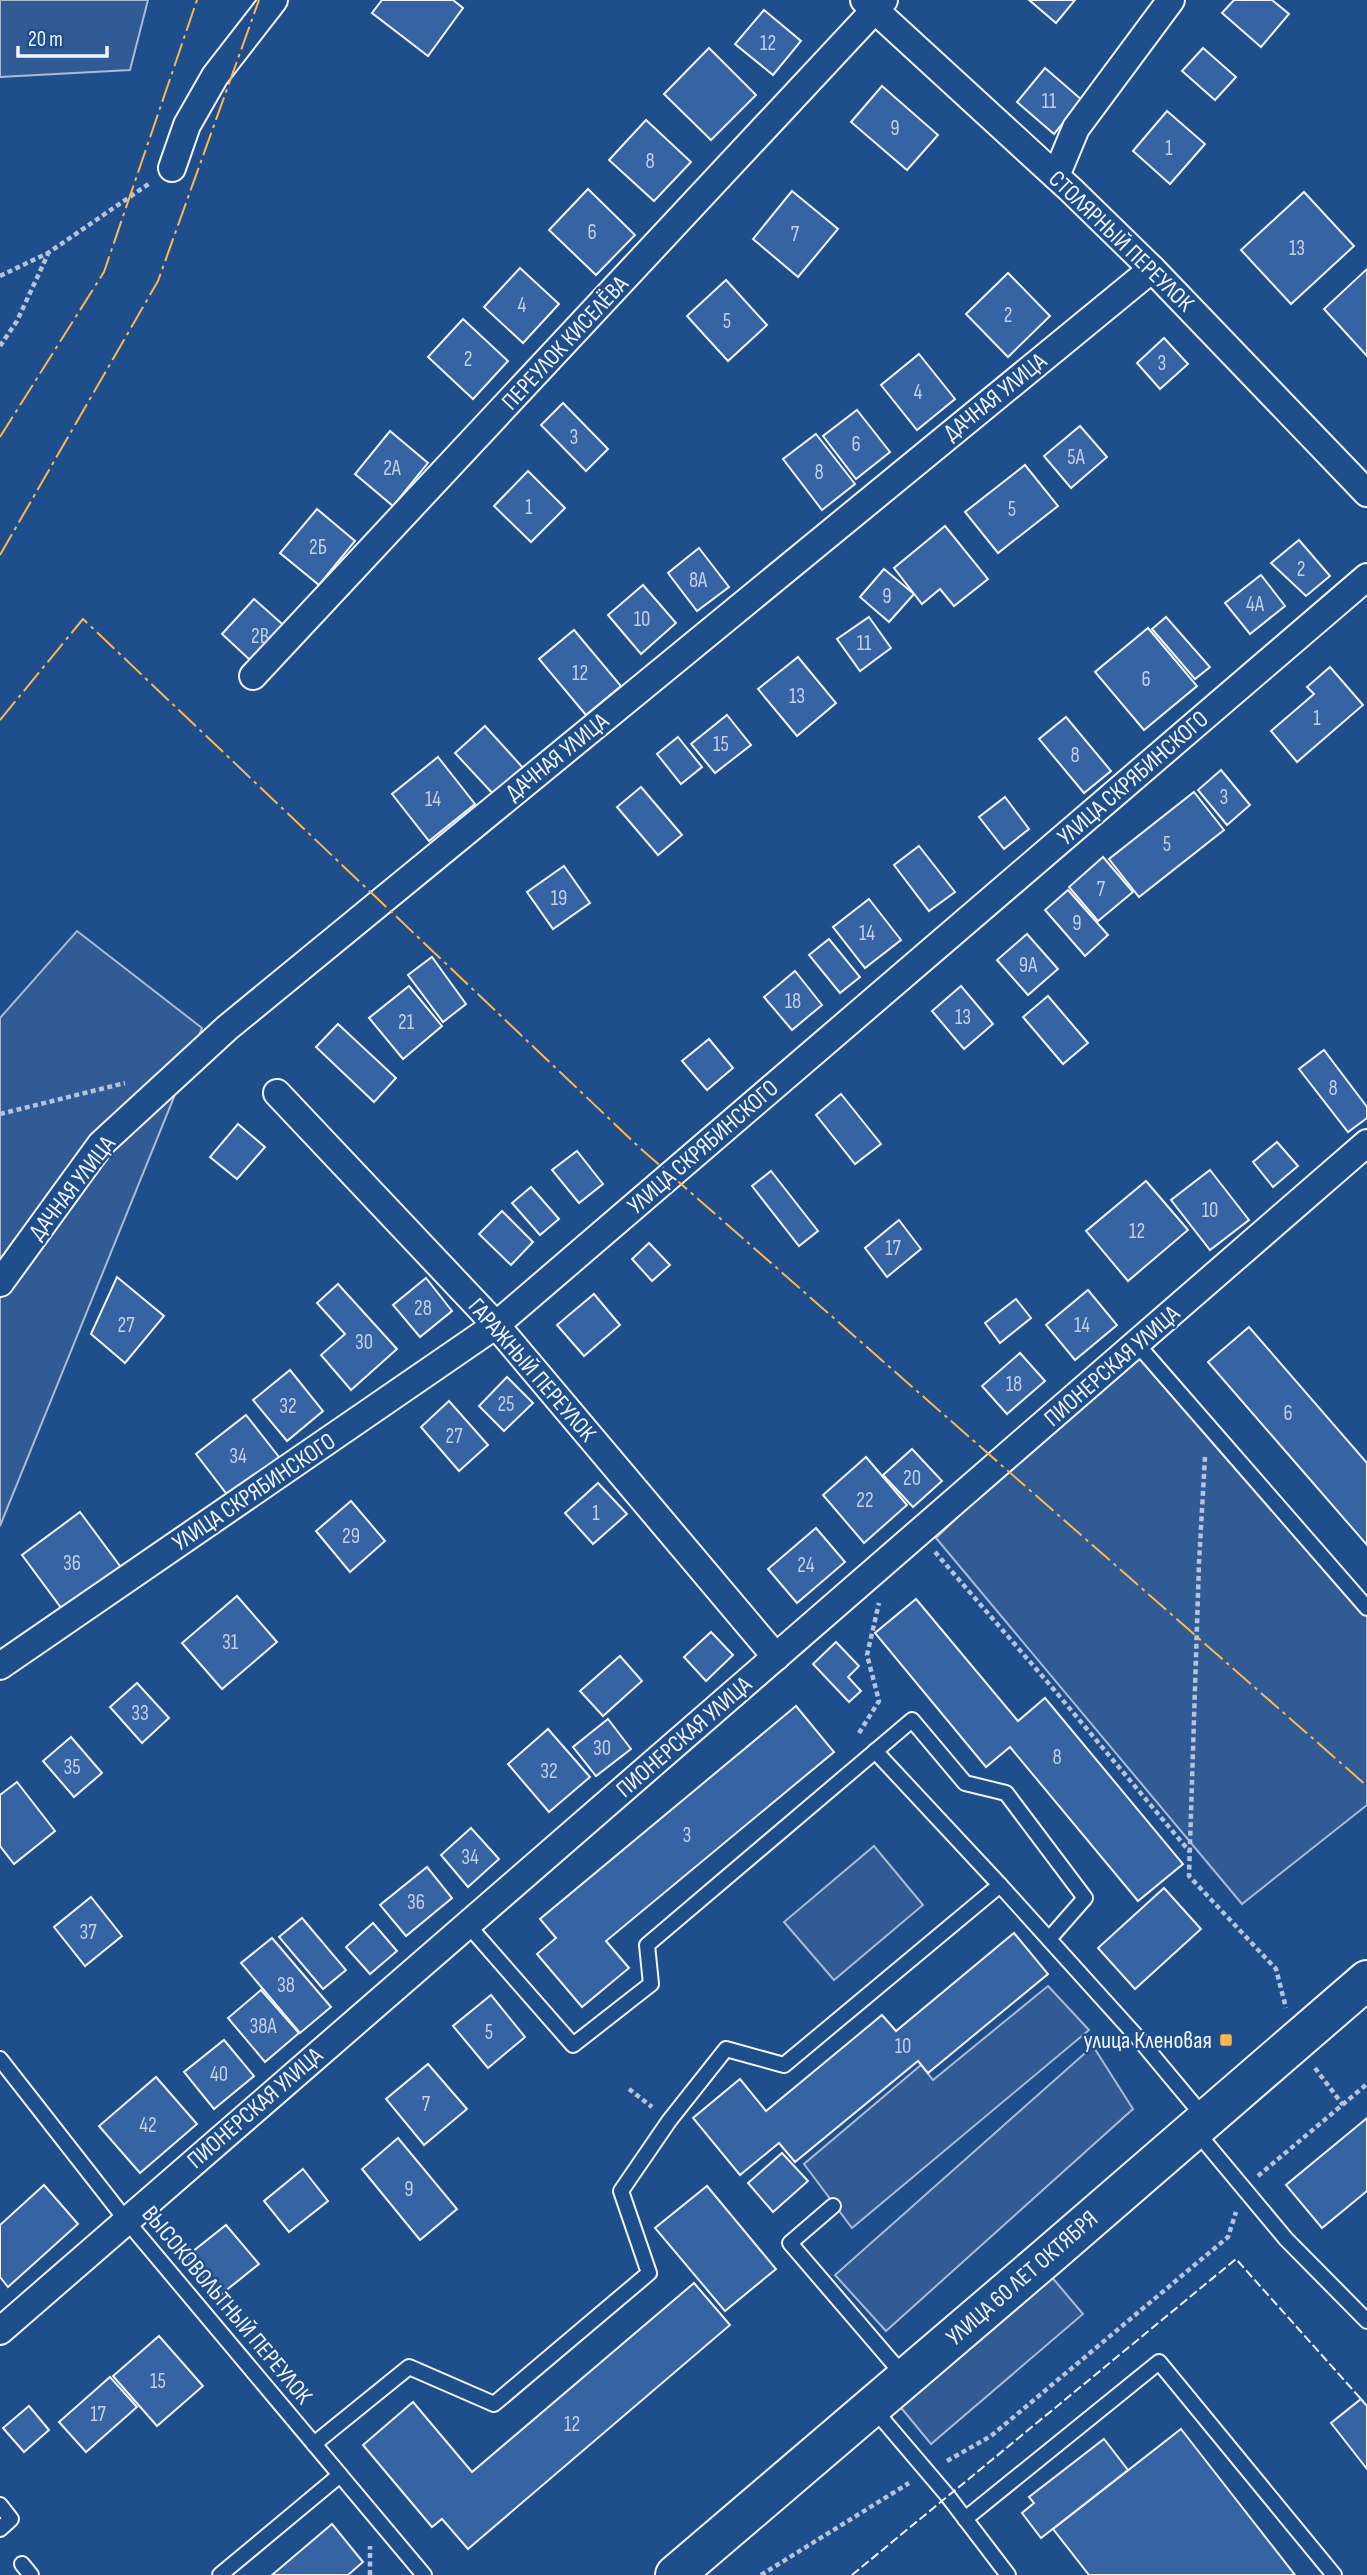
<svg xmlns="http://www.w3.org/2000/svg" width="1367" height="2575" viewBox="0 0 1367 2575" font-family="'Sofia Sans Condensed',sans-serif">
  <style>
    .built { fill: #305b95; stroke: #a8bbd7; stroke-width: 2 }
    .building { fill: #3563a3; stroke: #f2f6ff; stroke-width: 2 }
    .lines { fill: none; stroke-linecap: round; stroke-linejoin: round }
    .lane-casing { stroke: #f2f6ff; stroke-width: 18 }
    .street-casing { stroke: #f2f6ff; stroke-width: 30 }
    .primary-casing { stroke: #f2f6ff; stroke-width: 42 }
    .path { stroke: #b3c4dc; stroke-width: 4.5; stroke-dasharray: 5 3.5; stroke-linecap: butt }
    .lane { stroke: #1f4e8c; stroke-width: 14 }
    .street { stroke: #1f4e8c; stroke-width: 26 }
    .primary { stroke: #1f4e8c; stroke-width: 38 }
    .fence { stroke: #f2f6ff; stroke-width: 2; stroke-dasharray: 9 3.5; stroke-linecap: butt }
    .power { stroke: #ffb74d; stroke-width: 2; stroke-dasharray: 24 5 3.5 5; stroke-linecap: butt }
    .poi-dot { fill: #ffb74d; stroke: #1f4e8c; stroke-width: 2.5 }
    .labels { text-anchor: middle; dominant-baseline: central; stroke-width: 5; stroke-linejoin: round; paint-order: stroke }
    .number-label { font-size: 21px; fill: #c3d1e8 }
    .street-label { font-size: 24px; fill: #f2f6ff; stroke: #1f4e8c }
    .poi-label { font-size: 24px; fill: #f2f6ff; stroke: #1f4e8c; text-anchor: end }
  </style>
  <rect width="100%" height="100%" fill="#1f4e8c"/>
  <!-- built -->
  <g class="built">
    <polygon points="0,0 148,0 130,70 0,77"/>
    <polygon points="77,931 202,1028 0,1526 0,1018"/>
    <polygon points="1137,1344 1367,1608 1367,1805 1242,1904 936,1538"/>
    <polygon points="874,1846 923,1905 834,1980 784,1922"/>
    <polygon points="1048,1986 1089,2030 852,2228 804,2164 921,2065 933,2080"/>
    <polygon points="1093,2046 1133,2109 886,2331 835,2275"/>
    <polygon points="1050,2275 1083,2314 931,2444 898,2404"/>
  </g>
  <!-- building -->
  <g class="building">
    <polygon points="382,0 453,0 463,8 428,56 372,13"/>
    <polygon points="1029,0 1075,0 1056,23"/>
    <polygon points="1234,0 1272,0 1289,14 1261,47 1222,13"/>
    <polygon points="764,10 801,41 773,75 735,44"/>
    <polygon points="709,48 756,95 711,140 664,94"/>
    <polygon points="1203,48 1236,77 1215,100 1182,71"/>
    <polygon points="1045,68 1082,100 1054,134 1017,102"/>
    <polygon points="882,86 938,135 907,170 851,122"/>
    <polygon points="1167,111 1205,144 1170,184 1133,151"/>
    <polygon points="646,120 691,162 654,201 609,160"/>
    <polygon points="588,189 635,235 596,275 549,230"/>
    <polygon points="792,191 838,229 798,277 753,239"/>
    <polygon points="1304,192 1354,246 1291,304 1241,250"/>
    <polygon points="520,268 559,304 523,343 484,307"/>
    <polygon points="1367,269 1367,356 1324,309"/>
    <polygon points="1008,273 1050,316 1008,357 966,314"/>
    <polygon points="726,280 767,325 728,361 687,316"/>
    <polygon points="463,319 508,361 473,399 428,357"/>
    <polygon points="1164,338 1188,364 1160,389 1137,363"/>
    <polygon points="919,354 955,399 917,430 881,385"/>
    <polygon points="563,403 608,449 586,471 541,425"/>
    <polygon points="857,410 890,452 856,479 823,436"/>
    <polygon points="1080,426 1107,457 1071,488 1044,456"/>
    <polygon points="390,431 428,463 393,506 355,474"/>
    <polygon points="816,434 855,484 822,510 783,459"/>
    <polygon points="1025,465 1058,506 998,553 965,512"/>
    <polygon points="528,471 565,508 531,542 494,506"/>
    <polygon points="317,509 355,541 319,585 280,553"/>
    <polygon points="945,526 988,579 954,606 940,589 922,604 894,568"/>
    <polygon points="1299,540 1330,576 1306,596 1271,563"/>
    <polygon points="699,548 729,587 697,611 668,573"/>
    <polygon points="884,569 914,594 889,622 860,597"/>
    <polygon points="1261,575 1285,606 1250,634 1225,603"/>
    <polygon points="643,585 676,623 641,654 608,615"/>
    <polygon points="254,599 298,638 265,674 222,634"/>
    <polygon points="869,617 891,648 860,671 837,639"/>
    <polygon points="1166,617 1210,667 1195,679 1152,629"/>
    <polygon points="1148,628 1197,686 1144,730 1095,672"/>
    <polygon points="574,630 621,686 586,715 539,659"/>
    <polygon points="798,657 836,703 797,736 758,689"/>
    <polygon points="1330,667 1363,705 1297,762 1271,731 1314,694 1307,687"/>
    <polygon points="727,715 751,745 715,773 691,744"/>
    <polygon points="1066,717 1111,771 1084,793 1039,739"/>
    <polygon points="485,726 524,769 495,796 455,753"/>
    <polygon points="678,737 702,767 681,784 657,754"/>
    <polygon points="438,757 475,804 429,841 392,794"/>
    <polygon points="1221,770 1250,805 1227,825 1198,790"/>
    <polygon points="641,787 682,835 658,855 617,807"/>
    <polygon points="1194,792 1224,830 1139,897 1109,859"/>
    <polygon points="1005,797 1029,829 1004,849 979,817"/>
    <polygon points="919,846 955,892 929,911 894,865"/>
    <polygon points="1103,857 1133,892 1098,921 1069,887"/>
    <polygon points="564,866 590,903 553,929 527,892"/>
    <polygon points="1068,890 1108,935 1085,956 1045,910"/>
    <polygon points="869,899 901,940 865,968 833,927"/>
    <polygon points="1027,934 1058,969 1028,995 997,960"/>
    <polygon points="829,939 860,977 840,993 809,955"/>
    <polygon points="432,957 466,1004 443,1022 408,975"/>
    <polygon points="795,971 822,1005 792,1030 764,997"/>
    <polygon points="409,986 442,1026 403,1059 369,1018"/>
    <polygon points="961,986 993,1024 964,1049 932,1011"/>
    <polygon points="1048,996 1088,1043 1063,1064 1023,1017"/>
    <polygon points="338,1024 396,1078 374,1102 316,1047"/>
    <polygon points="709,1039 733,1068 707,1090 682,1061"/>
    <polygon points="1324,1050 1367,1107 1367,1118 1348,1132 1299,1069"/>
    <polygon points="841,1094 881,1144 855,1164 816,1115"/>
    <polygon points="238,1124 265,1147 237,1179 210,1157"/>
    <polygon points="1277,1142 1298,1166 1273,1187 1253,1162"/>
    <polygon points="577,1151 603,1184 579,1203 552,1170"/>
    <polygon points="1210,1170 1249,1220 1210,1250 1171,1200"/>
    <polygon points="771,1171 818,1231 799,1246 752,1186"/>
    <polygon points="1146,1181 1188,1230 1128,1281 1086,1231"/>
    <polygon points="531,1187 559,1219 540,1235 512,1203"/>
    <polygon points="502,1211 533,1242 511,1265 479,1234"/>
    <polygon points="899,1220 921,1249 887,1277 865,1248"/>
    <polygon points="649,1243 670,1265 652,1281 632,1259"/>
    <polygon points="117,1277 164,1316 125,1363 91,1334"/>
    <polygon points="426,1278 452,1311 420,1337 393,1305"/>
    <polygon points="338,1284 397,1349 351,1390 321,1355 345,1334 317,1303"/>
    <polygon points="1088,1290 1117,1325 1075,1360 1046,1325"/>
    <polygon points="594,1294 620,1325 584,1356 557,1325"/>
    <polygon points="1016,1299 1031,1318 1000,1343 985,1323"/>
    <polygon points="1249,1327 1367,1463 1367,1545 1208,1362"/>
    <polygon points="1020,1353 1045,1381 1007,1414 982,1386"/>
    <polygon points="290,1370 323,1411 287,1441 253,1400"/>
    <polygon points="507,1377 533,1403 504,1431 479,1406"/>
    <polygon points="449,1401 488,1445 459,1471 421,1427"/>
    <polygon points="246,1415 279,1457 229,1497 196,1454"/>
    <polygon points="912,1449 942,1481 913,1507 883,1475"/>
    <polygon points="866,1457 907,1505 864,1543 823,1495"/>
    <polygon points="598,1483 627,1514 593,1544 565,1513"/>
    <polygon points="351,1501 385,1541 350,1572 316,1531"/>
    <polygon points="80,1512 123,1570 65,1613 22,1555"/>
    <polygon points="816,1528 845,1562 797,1603 768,1569"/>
    <polygon points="237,1596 277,1642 222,1689 182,1643"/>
    <polygon points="916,1599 1018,1721 1045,1698 1183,1864 1138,1901 1010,1747 986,1767 875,1633"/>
    <polygon points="711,1632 733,1655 706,1681 684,1657"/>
    <polygon points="836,1642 859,1666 848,1677 861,1691 849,1702 813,1664"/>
    <polygon points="620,1656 642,1681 603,1716 580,1691"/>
    <polygon points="137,1683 169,1718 142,1743 110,1707"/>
    <polygon points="796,1706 834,1752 606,1941 629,1968 582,2007 537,1954 556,1938 540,1919"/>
    <polygon points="608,1719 631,1749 596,1776 573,1747"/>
    <polygon points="548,1729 590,1777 549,1812 508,1764"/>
    <polygon points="71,1737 102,1773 74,1797 43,1761"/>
    <polygon points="17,1782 55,1831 14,1864 0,1846 0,1795"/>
    <polygon points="471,1828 499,1859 468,1887 441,1855"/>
    <polygon points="427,1867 452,1898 406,1936 380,1905"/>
    <polygon points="1164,1888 1201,1929 1135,1989 1098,1948"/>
    <polygon points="91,1897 122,1936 85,1966 54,1927"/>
    <polygon points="302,1918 346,1970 323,1989 279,1937"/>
    <polygon points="373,1923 397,1951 370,1974 346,1947"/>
    <polygon points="1014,1933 1048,1974 928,2073 918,2061 795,2162 779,2143 740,2175 693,2118 740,2079 766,2111 882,2015 896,2031"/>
    <polygon points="272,1938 331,2007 300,2033 241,1963"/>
    <polygon points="261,1990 299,2033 265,2062 228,2018"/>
    <polygon points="491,1995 525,2037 488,2068 453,2026"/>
    <polygon points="224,2040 254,2076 214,2109 184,2072"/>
    <polygon points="428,2064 467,2109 424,2145 386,2099"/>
    <polygon points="156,2077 197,2124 140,2173 99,2126"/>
    <polygon points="1367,2118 1367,2191 1322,2228 1286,2185"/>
    <polygon points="398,2138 457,2209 420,2240 362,2169"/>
    <polygon points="782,2153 808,2181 773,2212 748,2183"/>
    <polygon points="303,2169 328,2201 289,2232 264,2201"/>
    <polygon points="44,2185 78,2224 8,2287 0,2277 0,2225"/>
    <polygon points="707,2186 776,2269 725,2311 655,2228"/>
    <polygon points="226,2225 259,2264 219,2296 187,2256"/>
    <polygon points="694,2283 730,2325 468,2549 442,2519 432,2527 363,2445 413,2402 472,2472"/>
    <polygon points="159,2336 203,2386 157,2426 113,2376"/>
    <polygon points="110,2377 137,2407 86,2452 59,2422"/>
    <polygon points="1361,2399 1367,2406 1367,2469 1331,2423"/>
    <polygon points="29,2406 49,2430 24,2452 3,2428"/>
    <polygon points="1181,2429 1295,2575 1089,2575 1053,2529"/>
    <polygon points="1104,2439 1128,2470 1041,2538 1022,2513 1034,2503 1029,2497"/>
    <polygon points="332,2524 363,2562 348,2575 272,2575"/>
  </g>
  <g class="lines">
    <!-- lane casing -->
    <g class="lane-casing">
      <g id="lane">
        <polyline points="1137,1344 1367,1608"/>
        <polyline points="875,1751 1000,1885"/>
        <polyline points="467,1924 573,2045 651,1984 647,1945 912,1720 965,1783 1006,1793 1085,1898 1049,1939"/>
        <polyline points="0,2059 126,2220 424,2575"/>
        <polyline points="1195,2130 1286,2239 1367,2321"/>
        <polyline points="833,2206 790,2243 905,2377"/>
        <polyline points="873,2408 947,2495 1008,2575"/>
        <polyline points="314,2444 409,2367 494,2404 649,2273 621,2191 669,2121 726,2049 784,2065 1000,1885 1139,2039 1204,2117"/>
        <polyline points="0,2505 11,2519 0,2529"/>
        <polyline points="965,2519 1159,2362 1334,2575"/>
        <polyline points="22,2564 31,2575"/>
        <polyline points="220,2575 340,2475"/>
      </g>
    </g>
    <!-- street casing -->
    <g class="street-casing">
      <g id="street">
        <polyline points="864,0 1071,190 1152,269 1367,493"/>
        <polyline points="172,168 187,125 215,76 274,0"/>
        <polyline points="1056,176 1076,128 1171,0"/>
        <polyline points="253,676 884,0"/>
        <polyline points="277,1093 496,1325 776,1657"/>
        <polyline points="0,1283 101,1144 227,1028 1152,269"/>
        <polyline points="0,1666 496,1325 1367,577"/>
        <polyline points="0,2331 1367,1143"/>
      </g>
    </g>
    <!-- primary casing -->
    <g class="primary-casing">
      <polyline id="primary" points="675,2575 1047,2257 1367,1980"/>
    </g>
    <!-- path -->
    <g class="path">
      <polyline points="0,276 48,253 150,183"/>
      <polyline points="0,346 17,321 48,254"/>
      <polyline points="0,1114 125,1083"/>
      <polyline points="1205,1457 1199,1563 1189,1876 1276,1969 1286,2008"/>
      <polyline points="935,1552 1050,1685 1190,1852"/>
      <polyline points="859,1733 879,1701 867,1655 879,1603"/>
      <polyline points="1315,2068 1343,2105"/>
      <polyline points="629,2089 652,2107"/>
      <polyline points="1258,2176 1367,2084"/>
      <polyline points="947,2461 991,2436 1228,2237 1236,2212"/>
      <polyline points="370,2575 370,2546"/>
      <polyline points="761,2575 909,2483"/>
    </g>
    <!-- lane -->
    <use href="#lane" class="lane"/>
    <!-- street -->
    <use href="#street" class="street"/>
    <!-- primary -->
    <use href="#primary" class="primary"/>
    <!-- fence -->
    <polyline class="fence" points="852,2575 1236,2259 1361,2399"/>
    <!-- power -->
    <g class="power">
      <polyline points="0,437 104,272 197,0"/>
      <polyline points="0,555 158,281 259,0"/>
      <polyline points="0,720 83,619 640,1148 1367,1786"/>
    </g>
  </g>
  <!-- markers -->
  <rect class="poi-dot" x="1219" y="2033" width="14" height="14" rx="3.5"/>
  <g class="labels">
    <!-- number labels -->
    <g class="number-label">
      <text x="768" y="43">12</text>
      <text x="1049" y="101">11</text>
      <text x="895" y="128">9</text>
      <text x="1169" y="148">1</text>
      <text x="650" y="161">8</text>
      <text x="592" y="232">6</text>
      <text x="795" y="234">7</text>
      <text x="1297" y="248">13</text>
      <text x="522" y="305">4</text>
      <text x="1008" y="315">2</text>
      <text x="727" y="321">5</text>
      <text x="468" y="359">2</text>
      <text x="1162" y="363">3</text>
      <text x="918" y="392">4</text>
      <text x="574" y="437">3</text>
      <text x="856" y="444">6</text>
      <text x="1076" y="457">5А</text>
      <text x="392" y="468">2А</text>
      <text x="819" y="472">8</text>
      <text x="529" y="507">1</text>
      <text x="1012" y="509">5</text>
      <text x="318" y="547">2Б</text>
      <text x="1301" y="569">2</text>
      <text x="698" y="580">8А</text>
      <text x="887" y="596">9</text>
      <text x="1255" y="604">4А</text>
      <text x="642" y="619">10</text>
      <text x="260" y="636">2В</text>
      <text x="864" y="643">11</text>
      <text x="580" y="673">12</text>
      <text x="1146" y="679">6</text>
      <text x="797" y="696">13</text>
      <text x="1317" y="718">1</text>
      <text x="721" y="744">15</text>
      <text x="1075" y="755">8</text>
      <text x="1224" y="797">3</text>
      <text x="433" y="799">14</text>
      <text x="1167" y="844">5</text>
      <text x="1101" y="889">7</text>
      <text x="559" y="898">19</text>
      <text x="1077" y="923">9</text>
      <text x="867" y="933">14</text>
      <text x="1028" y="965">9А</text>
      <text x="793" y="1001">18</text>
      <text x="963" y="1017">13</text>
      <text x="406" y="1022">21</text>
      <text x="1333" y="1088">8</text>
      <text x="1210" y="1210">10</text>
      <text x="1137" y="1231">12</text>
      <text x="893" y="1248">17</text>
      <text x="423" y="1308">28</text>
      <text x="126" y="1325">27</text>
      <text x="1082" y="1325">14</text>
      <text x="364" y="1342">30</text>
      <text x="1014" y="1384">18</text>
      <text x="506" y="1404">25</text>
      <text x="288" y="1406">32</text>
      <text x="1288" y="1413">6</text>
      <text x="454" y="1436">27</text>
      <text x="238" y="1456">34</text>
      <text x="912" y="1478">20</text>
      <text x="865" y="1500">22</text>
      <text x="596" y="1513">1</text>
      <text x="351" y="1536">29</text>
      <text x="72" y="1563">36</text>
      <text x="806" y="1565">24</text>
      <text x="230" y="1642">31</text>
      <text x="140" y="1713">33</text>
      <text x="602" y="1748">30</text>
      <text x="1057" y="1757">8</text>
      <text x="72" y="1767">35</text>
      <text x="549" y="1771">32</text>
      <text x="687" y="1835">3</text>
      <text x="470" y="1857">34</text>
      <text x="416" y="1902">36</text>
      <text x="88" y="1932">37</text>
      <text x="286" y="1985">38</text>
      <text x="263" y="2026">38А</text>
      <text x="489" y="2032">5</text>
      <text x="903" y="2046">10</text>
      <text x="219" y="2074">40</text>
      <text x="426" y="2104">7</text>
      <text x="148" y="2125">42</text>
      <text x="409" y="2189">9</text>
      <text x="158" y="2381">15</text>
      <text x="98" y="2414">17</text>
      <text x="572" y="2424">12</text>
    </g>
    <!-- street labels -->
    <g class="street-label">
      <text transform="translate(1121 241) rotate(44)">СТОЛЯРНЫЙ ПЕРЕУЛОК</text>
      <text transform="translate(565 343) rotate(-47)">ПЕРЕУЛОК КИСЕЛЁВА</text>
      <text transform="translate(995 397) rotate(-39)">ДАЧНАЯ УЛИЦА</text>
      <text transform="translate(557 757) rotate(-39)">ДАЧНАЯ УЛИЦА</text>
      <text transform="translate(1133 778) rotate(-41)">УЛИЦА СКРЯБИНСКОГО</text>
      <text transform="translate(703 1147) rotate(-41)">УЛИЦА СКРЯБИНСКОГО</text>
      <text transform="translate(72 1188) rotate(-52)">ДАЧНАЯ УЛИЦА</text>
      <text transform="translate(1112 1366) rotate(-41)">ПИОНЕРСКАЯ УЛИЦА</text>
      <text transform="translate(532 1370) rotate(49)">ГАРАЖНЫЙ ПЕРЕУЛОК</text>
      <text transform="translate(254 1492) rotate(-34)">УЛИЦА СКРЯБИНСКОГО</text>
      <text transform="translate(684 1737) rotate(-41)">ПИОНЕРСКАЯ УЛИЦА</text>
      <text transform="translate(255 2108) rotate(-41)">ПИОНЕРСКАЯ УЛИЦА</text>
      <text transform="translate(1022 2278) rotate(-41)">УЛИЦА 60 ЛЕТ ОКТЯБРЯ</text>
      <text transform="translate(227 2305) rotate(50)">ВЫСОКОВОЛЬТНЫЙ ПЕРЕУЛОК</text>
    </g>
    <!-- poi labels -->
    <g class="poi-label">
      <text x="1212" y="2040">улица Кленовая</text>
    </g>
  </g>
  <!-- scale -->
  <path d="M18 46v10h89v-10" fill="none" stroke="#f2f6ff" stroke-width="3.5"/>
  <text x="28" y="46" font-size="21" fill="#f2f6ff" stroke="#1f4e8c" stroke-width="5" paint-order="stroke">20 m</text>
</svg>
